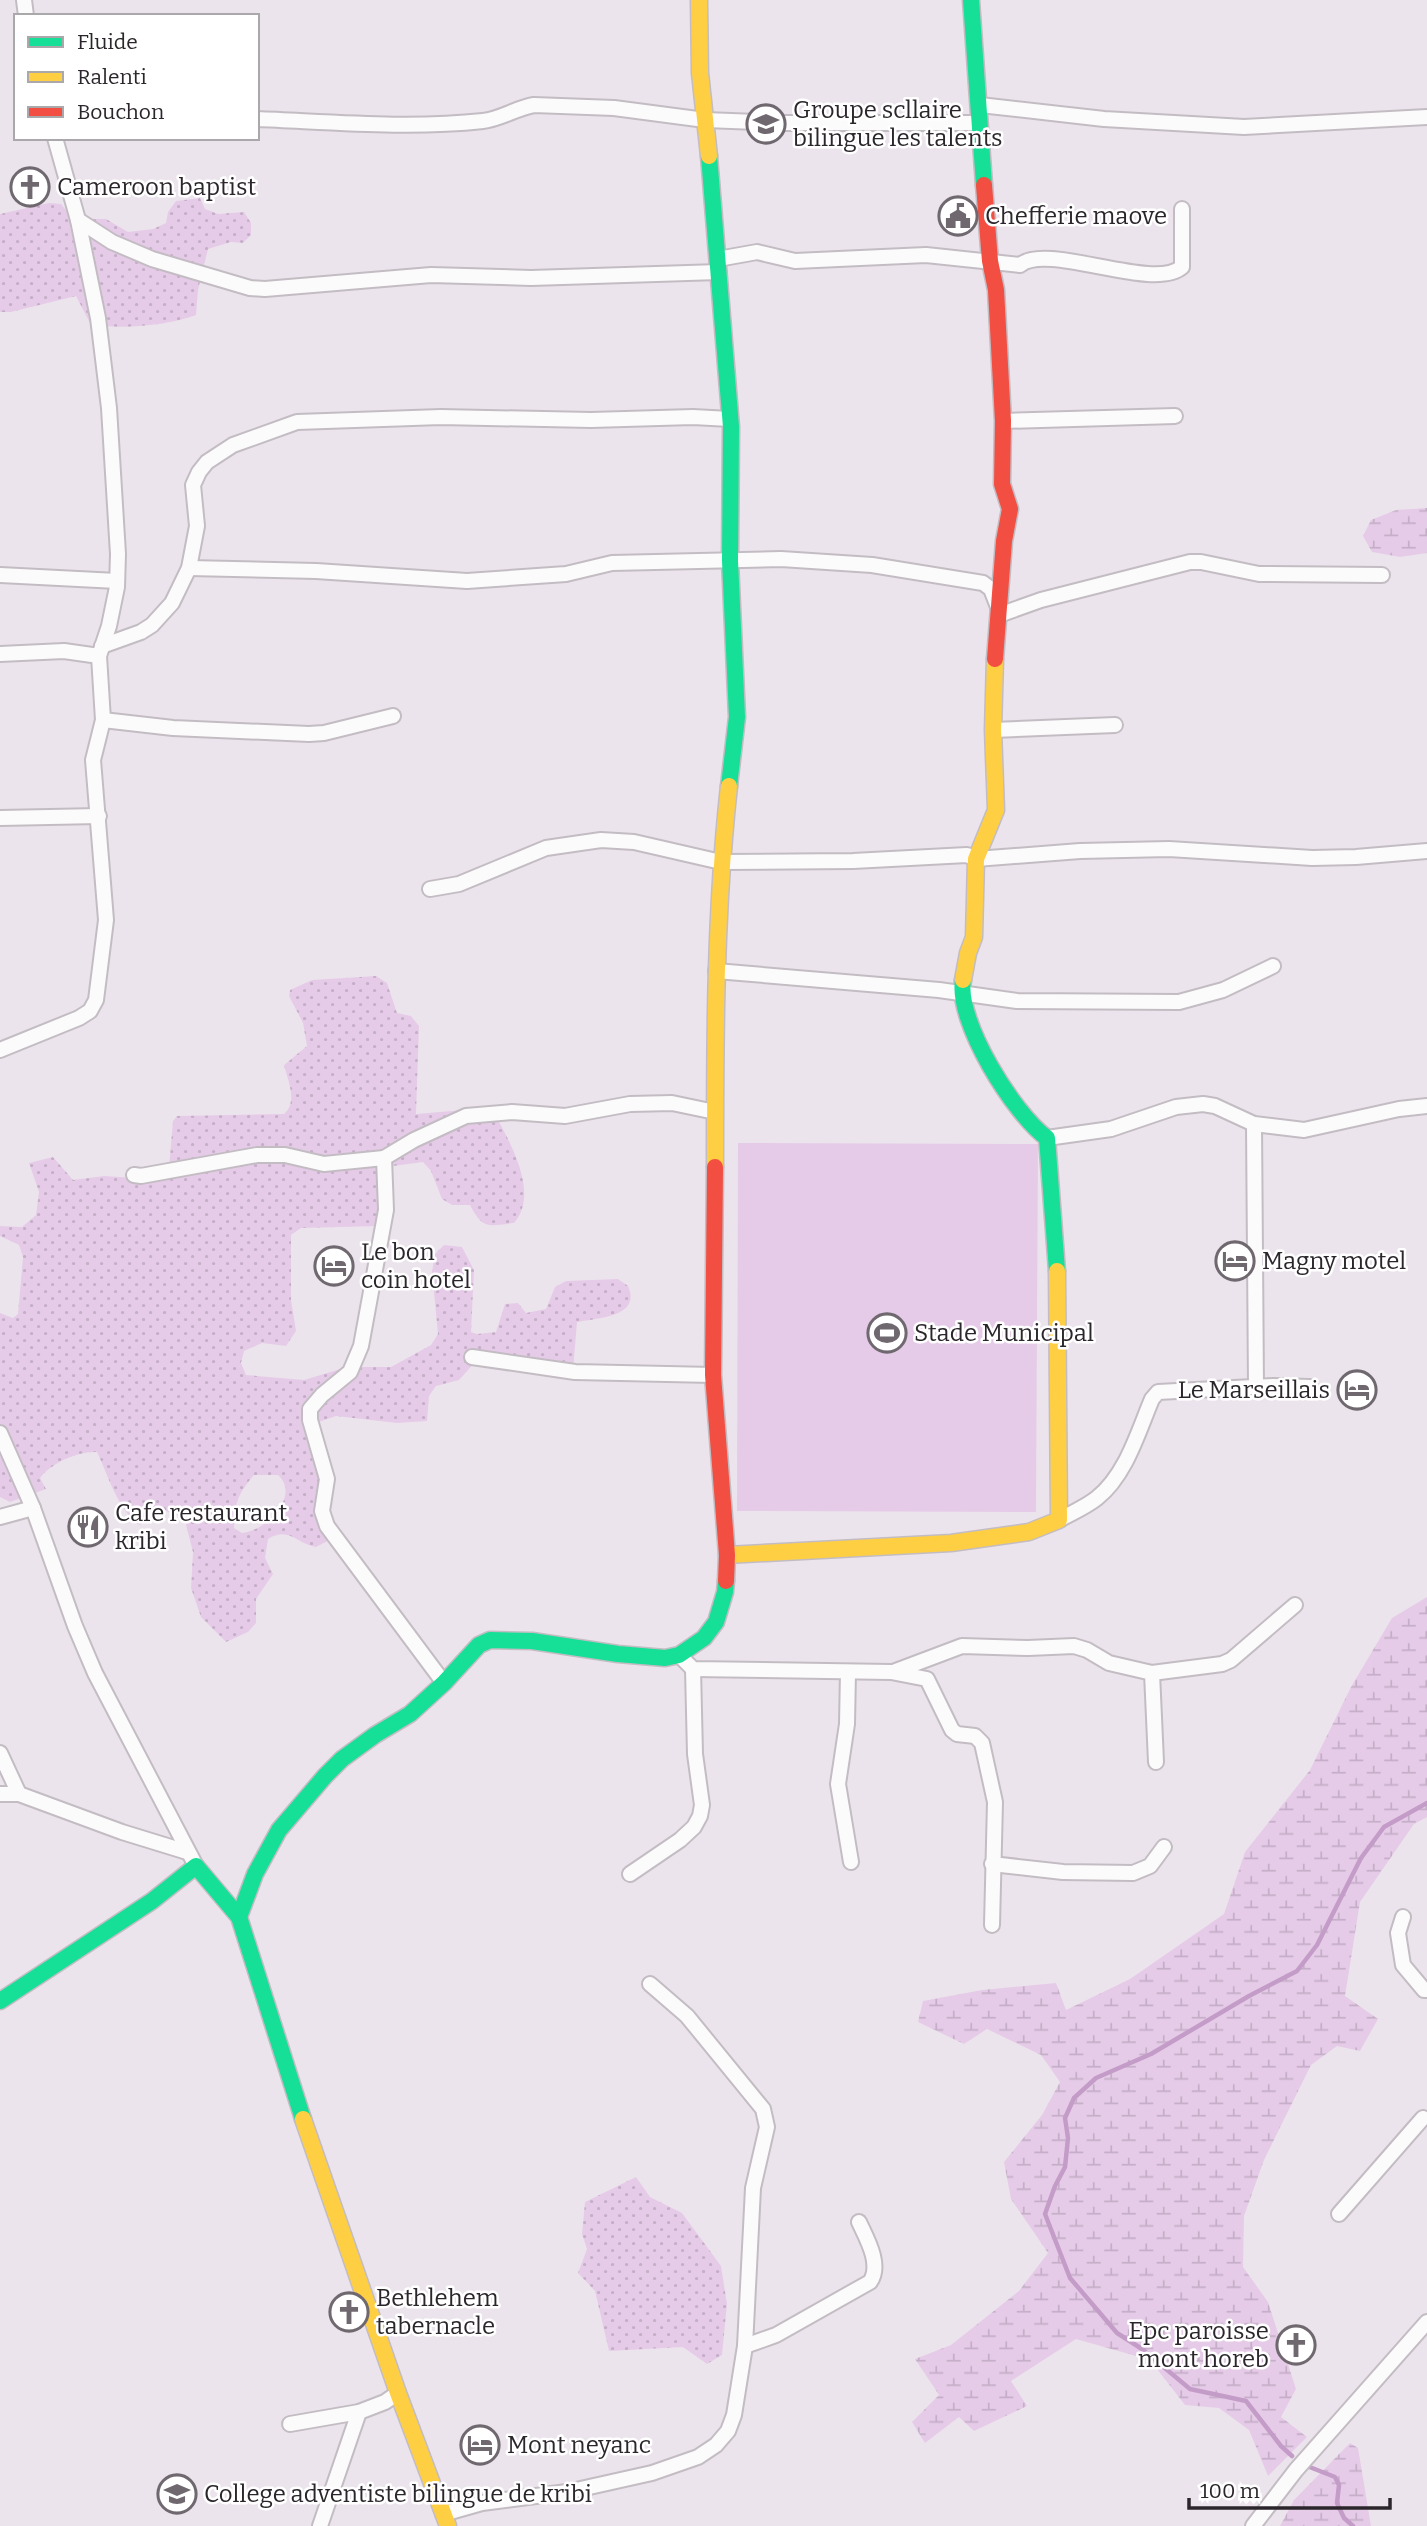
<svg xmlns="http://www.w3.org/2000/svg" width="1427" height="2526" viewBox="0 0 1427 2526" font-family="Bitter,serif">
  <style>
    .grass { fill: url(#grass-dots); fill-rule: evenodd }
    .wetland { fill: url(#wetland-marsh) }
    .garden { fill: #e6cbe8 }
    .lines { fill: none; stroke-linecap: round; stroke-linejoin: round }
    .stream { stroke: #c49cc8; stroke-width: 4.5 }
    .street-casing { stroke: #c3bdc3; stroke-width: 18 }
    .fast-casing { stroke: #c3bdc3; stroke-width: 19 }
    .slow-casing { stroke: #c3bdc3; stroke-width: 19 }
    .jam-casing { stroke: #c3bdc3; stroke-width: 19 }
    .street { stroke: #fcfbfc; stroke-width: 14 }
    .fast { stroke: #16e098; stroke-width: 16 }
    .slow { stroke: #ffcf43; stroke-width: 16 }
    .jam { stroke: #f24e42; stroke-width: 16 }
    .labels { text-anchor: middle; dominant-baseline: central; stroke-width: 5; stroke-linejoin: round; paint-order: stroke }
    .poi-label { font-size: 24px; fill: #2b262b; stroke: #fff; text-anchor: start }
  </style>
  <defs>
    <pattern id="grass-dots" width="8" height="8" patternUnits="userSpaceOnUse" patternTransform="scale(1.75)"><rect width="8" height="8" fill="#e6cbe8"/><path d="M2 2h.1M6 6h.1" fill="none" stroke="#c5aec7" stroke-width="1.8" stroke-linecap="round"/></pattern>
    <pattern id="wetland-marsh" width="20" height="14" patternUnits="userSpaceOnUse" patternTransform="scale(1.75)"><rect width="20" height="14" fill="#e6cbe8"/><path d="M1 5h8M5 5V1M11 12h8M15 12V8" fill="none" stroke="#c5aec7"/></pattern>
  </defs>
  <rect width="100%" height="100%" fill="#ece4ec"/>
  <!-- grass -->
  <g class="grass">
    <path d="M200,198L205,209L218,214L244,212L251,223V235L243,243L231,242L208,249L198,290L196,315C170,325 116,331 90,323L76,296L11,312H0V214L49,203L61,204L69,214L81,219H106L128,232L153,229L166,223L168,212L176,201Z"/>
    <path d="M376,976L387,983L397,1013L411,1016L419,1026L416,1114L476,1109L495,1114C510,1143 540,1193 514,1223C488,1226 483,1230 470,1205H452L442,1199L431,1171L423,1162L393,1166L382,1189L380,1226L301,1228L291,1235V1300L296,1331L286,1346L262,1343L244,1351L241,1363L246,1375L304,1380L347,1367H391L431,1345L438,1334L432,1272L435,1254L444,1245L462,1247L474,1270L471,1332L477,1334L496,1332L505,1304L518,1303L526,1313L546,1309L555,1287L566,1281L618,1279L628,1286C642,1317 597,1318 577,1322L573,1370L477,1360L459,1380L436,1386L429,1396L427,1421L397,1423L336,1416L307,1426L326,1503L336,1525L335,1537L316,1547C295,1543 289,1526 268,1539L265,1558L273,1574L256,1599V1623L248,1632L226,1642L201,1617L191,1588L193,1552L184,1517L160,1509L140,1525C118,1511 108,1475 97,1452C78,1451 51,1463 40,1478L46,1489L10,1502L0,1497V1313L13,1318L18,1314L23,1257L19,1245L0,1236V1226L22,1227L36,1215L39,1192L29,1163L53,1157L73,1180L104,1176L136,1178L169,1168L173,1121L177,1116L284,1114C298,1102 288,1081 284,1065L307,1046L303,1023L289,996L290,990L312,980ZM254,1475H278C301,1496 266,1531 242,1533L234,1528C235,1503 237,1495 254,1475Z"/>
    <polygon points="636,2177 650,2197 682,2213 721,2266 727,2304 722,2355 707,2364 683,2347 609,2351 595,2291 578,2273 587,2249 582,2234 585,2202"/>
  </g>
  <!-- wetland -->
  <g class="wetland">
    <polygon points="1427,508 1427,553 1400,557 1372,552 1363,536 1371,520 1396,510"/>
    <polygon points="1427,1597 1427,1817 1414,1824 1360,1902 1345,1996 1378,2019 1360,2051 1337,2046 1311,2065 1264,2160 1244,2216 1243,2267 1268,2302 1296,2389 1281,2417 1307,2437 1268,2476 1249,2430 1219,2408 1185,2405 1150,2360 1076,2339 1011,2381 1027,2406 974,2431 959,2417 925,2443 912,2422 939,2395 915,2359 951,2345 1019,2291 1048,2253 1011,2199 1004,2162 1042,2115 1060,2082 1041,2055 987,2029 964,2044 918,2022 923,2001 982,1990 1056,1983 1066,2010 1130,1979 1224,1914 1245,1852 1310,1770 1351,1687 1392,1618"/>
    <polygon points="1350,2443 1358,2448 1371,2526 1280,2526 1294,2500"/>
  </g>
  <!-- garden -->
  <polygon class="garden" points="738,1143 1038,1144 1036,1512 737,1511"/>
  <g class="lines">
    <!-- stream -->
    <g class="stream">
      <polyline points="1292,2456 1281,2446 1246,2401 1190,2389 1142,2349 1117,2333 1070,2278 1045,2214 1055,2186 1065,2167 1068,2138 1065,2118 1074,2098 1096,2078 1151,2054 1249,1996 1297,1971 1317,1945 1361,1858 1384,1827 1427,1803"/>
      <polyline points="1307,2466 1335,2477 1339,2485 1337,2503 1344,2518 1353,2526"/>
    </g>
    <!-- street casing -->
    <g class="street-casing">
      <g id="street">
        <polyline points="24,0 26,16"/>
        <polyline points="980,105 1104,119 1244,127 1427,117"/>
        <path d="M257,119C332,122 408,129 483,121C501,119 516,108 534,105L614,108L705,120L786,123H979"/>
        <polyline points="78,220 112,242 152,259 250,288 265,289 431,275 531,278 719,272"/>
        <path d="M718,259L757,252L795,261L926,255L1020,265C1048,242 1153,292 1182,267V209"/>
        <polyline points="1003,421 1175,416"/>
        <polyline points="189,568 316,571 467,581 566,574 612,563 781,559 872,565 983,583 991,589 998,607"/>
        <polyline points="0,575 117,581"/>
        <polyline points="999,615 1041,600 1190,562 1201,562 1259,574 1382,575"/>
        <polyline points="102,646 141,632 152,625 172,603 189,568 197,526 193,485 199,472 207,462 233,445 297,422 441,417 591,420 693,417 730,419"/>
        <polyline points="0,654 64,651 99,656"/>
        <polyline points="103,720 173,728 309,734 324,733 393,716"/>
        <polyline points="993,730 1115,725"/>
        <polyline points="0,818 99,816"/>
        <polyline points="430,889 459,884 546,848 601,840 634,842 721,862 853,861 967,855 976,859 1080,851 1169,849 1312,858 1356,857 1427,851"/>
        <polyline points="716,971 939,990 1017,1001 1179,1002 1223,990 1273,966"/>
        <polyline points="0,1050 79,1018 90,1011 96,1000 106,920 93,760 103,720 99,656 109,626 117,587 118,554 109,408 98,318 78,220 55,138"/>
        <polyline points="1254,1124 1256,1387"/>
        <polyline points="1047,1138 1111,1129 1176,1107 1203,1104 1215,1106 1254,1124 1304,1130 1399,1109 1427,1106"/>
        <polyline points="384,1158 386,1210 361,1346 350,1372 322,1395 310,1409 310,1420 327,1479 322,1511 327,1526 444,1683"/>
        <polyline points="134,1175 141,1176 257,1155 285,1155 324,1164 384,1158 414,1140 466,1116 512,1112 565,1116 630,1104 672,1103 715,1112"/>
        <polyline points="472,1357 575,1372 713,1375"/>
        <polyline points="0,1433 33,1508 75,1626 95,1673 196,1866"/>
        <polyline points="0,1517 33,1508"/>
        <path d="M1059,1520C1071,1513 1086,1507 1097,1498C1126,1475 1138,1432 1152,1399L1158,1392L1273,1386L1310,1387"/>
        <polyline points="679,1655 693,1669 891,1672 927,1679 952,1730 957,1734 975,1736 982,1743 995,1802 992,1925"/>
        <polyline points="848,1672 847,1724 838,1784 851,1862"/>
        <polyline points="893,1672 962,1646 1028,1648 1074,1646 1087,1650 1109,1663 1152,1673 1156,1762"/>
        <polyline points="1152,1673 1222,1664 1231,1660 1295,1605"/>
        <polyline points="0,1753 19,1794"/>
        <polyline points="0,1794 19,1794 122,1832 187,1852"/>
        <polyline points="992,1864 1063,1872 1133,1873 1150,1866 1164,1847"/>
        <polyline points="630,1874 680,1840 694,1827 700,1816 702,1805 695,1754 693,1669"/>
        <polyline points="1403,1917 1398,1933 1403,1965 1424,1990 1427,1990"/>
        <polyline points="1339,2214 1423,2118"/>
        <path d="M745,2346L776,2335L870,2282C882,2265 867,2239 859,2222"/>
        <polyline points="290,2424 359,2412"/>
        <polyline points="443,2514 482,2503 567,2492 652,2473 698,2457 716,2445 728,2431 734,2415 745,2346 753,2188 767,2127 763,2109 687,2016 650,1984"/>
        <polyline points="320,2526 359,2412 385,2402 398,2393"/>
        <polyline points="1253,2526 1296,2470 1427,2322"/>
      </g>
    </g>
    <!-- fast casing -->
    <g class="fast-casing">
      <g id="fast">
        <polyline points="971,0 984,185"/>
        <polyline points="709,156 731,427 730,561 737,717 729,786"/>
        <path d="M963,980C956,1022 1014,1114 1047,1138L1057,1271"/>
        <polyline points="239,1917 255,1874 279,1830 325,1776 342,1759 375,1735 410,1714 444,1683 479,1645 490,1640 532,1641 618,1654 665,1658 679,1655 704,1638 716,1622 725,1592 726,1581"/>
        <polyline points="0,2001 152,1901 196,1866 239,1917 303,2119"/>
      </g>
    </g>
    <!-- slow casing -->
    <g class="slow-casing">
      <g id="slow">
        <polyline points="699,0 700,73 709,156"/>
        <polyline points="963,980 968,953 974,937 976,859 996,810 993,730 995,659"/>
        <path d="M715,1167C715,1040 715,913 729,786"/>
        <polyline points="727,1555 951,1543 1029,1532 1059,1520 1057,1271"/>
        <polyline points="303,2119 398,2393 448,2526"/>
      </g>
    </g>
    <!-- jam casing -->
    <g class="jam-casing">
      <g id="jam">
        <polyline points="984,185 990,261 996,290 1003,421 1002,484 1010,509 1004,541 995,659"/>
        <polyline points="715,1167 713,1375 727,1555 726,1581"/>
      </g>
    </g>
    <!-- street -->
    <use href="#street" class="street"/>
    <!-- fast -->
    <use href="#fast" class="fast"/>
    <!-- slow -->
    <use href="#slow" class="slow"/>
    <!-- jam -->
    <use href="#jam" class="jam"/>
  </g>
  <!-- icons -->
  <defs>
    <g id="school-ring" transform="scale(2.0125)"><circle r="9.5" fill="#fff" stroke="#6f686f" stroke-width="1.5"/><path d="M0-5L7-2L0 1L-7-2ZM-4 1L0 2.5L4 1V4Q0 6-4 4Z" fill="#6f686f"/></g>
    <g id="church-ring" transform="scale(2.0125)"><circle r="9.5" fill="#fff" stroke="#6f686f" stroke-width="1.5"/><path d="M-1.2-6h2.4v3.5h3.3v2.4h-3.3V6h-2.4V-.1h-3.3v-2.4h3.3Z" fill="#6f686f"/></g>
    <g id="civic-ring" transform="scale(2.0125)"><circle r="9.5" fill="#fff" stroke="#6f686f" stroke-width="1.5"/><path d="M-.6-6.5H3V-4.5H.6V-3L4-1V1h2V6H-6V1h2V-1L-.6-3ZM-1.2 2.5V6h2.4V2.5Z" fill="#6f686f"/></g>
    <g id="hotel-ring" transform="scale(2.0125)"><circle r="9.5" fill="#fff" stroke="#6f686f" stroke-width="1.5"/><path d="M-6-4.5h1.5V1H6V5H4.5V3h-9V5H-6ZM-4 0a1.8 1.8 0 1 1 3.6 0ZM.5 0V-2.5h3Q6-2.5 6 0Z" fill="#6f686f"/></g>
    <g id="stadium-ring" transform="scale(2.0125)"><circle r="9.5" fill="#fff" stroke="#6f686f" stroke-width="1.5"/><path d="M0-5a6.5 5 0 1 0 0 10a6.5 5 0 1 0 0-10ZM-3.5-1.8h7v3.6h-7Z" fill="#6f686f"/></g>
    <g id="restaurant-ring" transform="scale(2.0125)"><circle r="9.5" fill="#fff" stroke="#6f686f" stroke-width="1.5"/><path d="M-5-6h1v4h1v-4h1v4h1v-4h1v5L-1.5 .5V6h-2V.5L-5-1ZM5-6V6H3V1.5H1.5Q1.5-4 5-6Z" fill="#6f686f"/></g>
  </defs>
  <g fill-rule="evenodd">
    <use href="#school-ring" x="766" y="124"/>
    <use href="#church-ring" x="30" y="187"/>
    <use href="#civic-ring" x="958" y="216"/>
    <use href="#hotel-ring" x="1235" y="1261"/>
    <use href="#hotel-ring" x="334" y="1266"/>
    <use href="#stadium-ring" x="887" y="1333"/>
    <use href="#hotel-ring" x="1357" y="1390"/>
    <use href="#restaurant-ring" x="88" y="1527"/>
    <use href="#church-ring" x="349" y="2312"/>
    <use href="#church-ring" x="1296" y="2345"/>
    <use href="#hotel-ring" x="480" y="2445"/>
    <use href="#school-ring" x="177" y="2494"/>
  </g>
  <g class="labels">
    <!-- poi labels -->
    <g class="poi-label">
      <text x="793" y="110">Groupe scllaire<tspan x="793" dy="28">bilingue les talents</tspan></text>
      <text x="57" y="187">Cameroon baptist</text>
      <text x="985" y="216">Chefferie maove</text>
      <text x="361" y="1252">Le bon<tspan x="361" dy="28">coin hotel</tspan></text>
      <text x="1262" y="1261">Magny motel</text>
      <text x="914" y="1333">Stade Municipal</text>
      <text x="1330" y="1390" text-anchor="end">Le Marseillais</text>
      <text x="115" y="1513">Cafe restaurant<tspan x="115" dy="28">kribi</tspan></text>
      <text x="376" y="2298">Bethlehem<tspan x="376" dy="28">tabernacle</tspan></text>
      <text x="1269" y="2331" text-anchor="end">Epc paroisse<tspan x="1269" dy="28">mont horeb</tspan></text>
      <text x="507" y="2445">Mont neyanc</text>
      <text x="204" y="2494">College adventiste bilingue de kribi</text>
    </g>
  </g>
  <!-- legend -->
  <rect x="14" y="14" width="245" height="126" fill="#ffffff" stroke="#aaa8aa" stroke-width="2"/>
  <rect x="28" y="37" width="35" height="10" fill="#16e098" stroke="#aaa8aa" stroke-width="2"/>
  <text x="77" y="49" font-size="21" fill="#2b262b">Fluide</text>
  <rect x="28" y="72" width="35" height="10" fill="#ffcf43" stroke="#aaa8aa" stroke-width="2"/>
  <text x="77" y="84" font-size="21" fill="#2b262b">Ralenti</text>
  <rect x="28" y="107" width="35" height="10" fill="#f24e42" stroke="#aaa8aa" stroke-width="2"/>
  <text x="77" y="119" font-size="21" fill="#2b262b">Bouchon</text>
  <!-- scale -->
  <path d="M1189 2498v10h201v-10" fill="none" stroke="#2b262b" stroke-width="3.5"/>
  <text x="1200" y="2498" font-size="21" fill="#2b262b" stroke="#ffffff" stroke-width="5" paint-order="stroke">100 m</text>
</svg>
